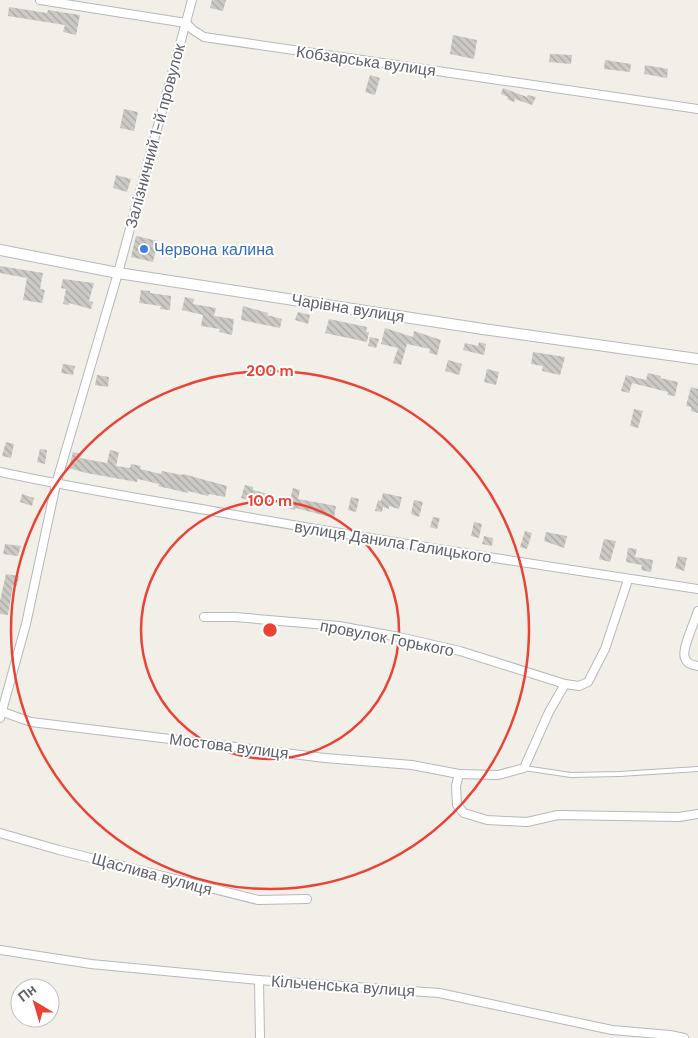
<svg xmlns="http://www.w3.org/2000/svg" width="698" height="1038" viewBox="0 0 698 1038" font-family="'DM Sans',sans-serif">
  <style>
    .building { fill: url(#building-back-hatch) }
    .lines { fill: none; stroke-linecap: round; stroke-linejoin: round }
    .service-casing { stroke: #b5b8bc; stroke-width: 6 }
    .minor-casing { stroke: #b5b8bc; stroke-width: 10 }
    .tertiary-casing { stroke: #b5b8bc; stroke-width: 12 }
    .service { stroke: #fff; stroke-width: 4 }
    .minor { stroke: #fff; stroke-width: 8 }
    .tertiary { stroke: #fff; stroke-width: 10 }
    .ring { fill: none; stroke: #ea4335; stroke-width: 2.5 }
    .shop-dot { fill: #3f7fe0; stroke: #fff; stroke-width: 2 }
    .labels { text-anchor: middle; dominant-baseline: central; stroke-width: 4; stroke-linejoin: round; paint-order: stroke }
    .street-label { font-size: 16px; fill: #5f6368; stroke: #fff }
    .shop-label { font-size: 16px; fill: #366cbe; stroke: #fff; text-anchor: start }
    .centre { fill: #ea4335; stroke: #fff; stroke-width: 2.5 }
    .ring-label { font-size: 15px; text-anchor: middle; font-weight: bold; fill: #ea4335; stroke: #fff; stroke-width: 4; stroke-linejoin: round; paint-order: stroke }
  </style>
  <defs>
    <pattern id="building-back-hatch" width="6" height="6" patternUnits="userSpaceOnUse" patternTransform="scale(1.25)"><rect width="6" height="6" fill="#cccac5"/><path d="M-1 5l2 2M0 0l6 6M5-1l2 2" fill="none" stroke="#a9a8a4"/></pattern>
  </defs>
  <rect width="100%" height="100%" fill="#f1efe8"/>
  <!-- building -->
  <g class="building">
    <polygon points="212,0 226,0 223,11 210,8"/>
    <polygon points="9,7 47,13 48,10 80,15 76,35 63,32 65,25 8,16"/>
    <polygon points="453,35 477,40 474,59 450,54"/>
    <polygon points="550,54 572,55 571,64 549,62"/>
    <polygon points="605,60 631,64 630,72 604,69"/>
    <polygon points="645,65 668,69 667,78 644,74"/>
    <polygon points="370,75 380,78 375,95 365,92"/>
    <polygon points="503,88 527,97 528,95 536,97 532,105 515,99 514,102 507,99 508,97 501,94"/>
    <polygon points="124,109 138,112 134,131 120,128"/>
    <polygon points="116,175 131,179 127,192 113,188"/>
    <polygon points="136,236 158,241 153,262 131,257"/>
    <polygon points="0,266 43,273 40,289 45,290 42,303 23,300 27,278 0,273"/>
    <polygon points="63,279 94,283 89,301 93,302 91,309 69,303 69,305 63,304 66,289 61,288"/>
    <polygon points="141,290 150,291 150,293 171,296 170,310 160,309 161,306 139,303"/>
    <polygon points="185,297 194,299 193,304 216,308 214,316 234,319 232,335 219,332 220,329 201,326 203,315 182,310"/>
    <polygon points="243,306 268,313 267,315 282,319 280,328 241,320"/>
    <polygon points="298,312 310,315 308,324 295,320"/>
    <polygon points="329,319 367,327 366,332 369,332 367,342 325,333"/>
    <polygon points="385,328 413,337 414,331 441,340 437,355 429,353 430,349 407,344 401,365 393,363 398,348 381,344"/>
    <polygon points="370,337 379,339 376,348 368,346"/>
    <polygon points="479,342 486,344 484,355 463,350 465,343 478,346"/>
    <polygon points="533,352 565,357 560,375 542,371 543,366 531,364"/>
    <polygon points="448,360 462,364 459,375 445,371"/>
    <polygon points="63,364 75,366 73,375 61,373"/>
    <polygon points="487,369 499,372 496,385 484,382"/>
    <polygon points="648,373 661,376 660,378 678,382 675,396 667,395 668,392 632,383 629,393 621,391 626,375 646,380"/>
    <polygon points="97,375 109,377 108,387 95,385"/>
    <polygon points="691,387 698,389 698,413 691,411 691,407 686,406"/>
    <polygon points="634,409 643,411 638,428 630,426"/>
    <polygon points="6,442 14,444 11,458 2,456"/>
    <polygon points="40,449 47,450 45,464 37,462"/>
    <polygon points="110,450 119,452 116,466 130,468 131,464 141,466 140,469 161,474 162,471 182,475 183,474 227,486 225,497 209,494 208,496 188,491 188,493 158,486 159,484 138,479 137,482 86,473 69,468 73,452 81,454 80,458 107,463"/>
    <polygon points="245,485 253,487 253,490 272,495 269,506 241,498"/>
    <polygon points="293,488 300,490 298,499 336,506 334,518 296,508 295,510 288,508"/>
    <polygon points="383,493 402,497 399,509 389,506 389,509 383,507 382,512 375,511 378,500 381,501"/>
    <polygon points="22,494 34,498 32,506 20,502"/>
    <polygon points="351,497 359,499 356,512 348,510"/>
    <polygon points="414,500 423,502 419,517 411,514"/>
    <polygon points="433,517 440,518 437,529 430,527"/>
    <polygon points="474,522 482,524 479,538 471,536"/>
    <polygon points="525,531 532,533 527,549 520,547"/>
    <polygon points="546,532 567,536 564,548 544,541"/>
    <polygon points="484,536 493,538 492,546 482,544"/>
    <polygon points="604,539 616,541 610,562 599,559"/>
    <polygon points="5,544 21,546 18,556 3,554"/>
    <polygon points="628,548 637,549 635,557 653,560 651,572 641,570 642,565 626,562"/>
    <polygon points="678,556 687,558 684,571 675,568"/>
    <polygon points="6,574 19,576 17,586 13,585 8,615 0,614 0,601"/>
  </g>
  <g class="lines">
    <!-- service casing -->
    <g class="service-casing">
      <polyline id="service" points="524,768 571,775 620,774 698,769"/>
    </g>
    <!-- minor casing -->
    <g class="minor-casing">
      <g id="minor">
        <polyline points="40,0 186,23 193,30 204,37 698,109"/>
        <path d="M0,472C78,489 156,501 235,515C389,542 543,566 698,589"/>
        <path d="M698,611C695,621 681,650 685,658C687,664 692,665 698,666"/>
        <polyline points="204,617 235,617 339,626 399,637 460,651 565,684 579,686 588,682 605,649 628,580"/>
        <polyline points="0,711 31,722 325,758 412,765 459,774 456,786 457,805 464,813 487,820 527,822 558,815 679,817 698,814"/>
        <polyline points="0,718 26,624 56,484 118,273 192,0"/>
        <polyline points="459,774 498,775 524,768 549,712 565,684"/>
        <polyline points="0,833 59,850 258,900 307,899"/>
        <polyline points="0,950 91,964 259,980 439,993 612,1030 670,1035 684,1038"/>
        <polyline points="259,980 260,1038"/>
      </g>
    </g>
    <!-- tertiary casing -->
    <g class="tertiary-casing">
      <polyline id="tertiary" points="0,250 118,273 483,329 698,359"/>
    </g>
    <!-- service -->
    <use href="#service" class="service"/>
    <!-- minor -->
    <use href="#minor" class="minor"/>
    <!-- tertiary -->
    <use href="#tertiary" class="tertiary"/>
  </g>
  <!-- distance rings -->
  <g class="ring">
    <circle cx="270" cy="630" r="129"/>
    <circle cx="270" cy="630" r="259"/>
  </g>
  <!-- markers -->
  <circle class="shop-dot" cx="144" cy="249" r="5"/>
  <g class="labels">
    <!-- street labels -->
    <g class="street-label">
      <text transform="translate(366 61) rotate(8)">Кобзарська вулиця</text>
      <text transform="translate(155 136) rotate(-75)">Залізничний 1-й провулок</text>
      <text transform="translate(348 308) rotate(9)">Чарівна вулиця</text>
      <text transform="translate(393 542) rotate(9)">вулиця Данила Галицького</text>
      <text transform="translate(387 638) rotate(11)">провулок Горького</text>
      <text transform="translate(229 746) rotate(7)">Мостова вулиця</text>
      <text transform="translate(152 874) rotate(15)">Щаслива вулиця</text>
      <text transform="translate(343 986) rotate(4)">Кільченська вулиця</text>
    </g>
    <!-- shop labels -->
    <g class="shop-label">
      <text x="154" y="249">Червона калина</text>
    </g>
  </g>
  <circle cx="270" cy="630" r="8" class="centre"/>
  <g class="ring-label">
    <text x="270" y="376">200 m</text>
    <text x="270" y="506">100 m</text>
  </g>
  <!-- north arrow -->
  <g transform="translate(35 1003) rotate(322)"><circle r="24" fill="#ffffff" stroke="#bfc1c3"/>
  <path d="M0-4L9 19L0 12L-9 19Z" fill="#ea4335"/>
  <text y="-8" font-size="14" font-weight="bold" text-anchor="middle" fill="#5f6368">Пн</text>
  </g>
</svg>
